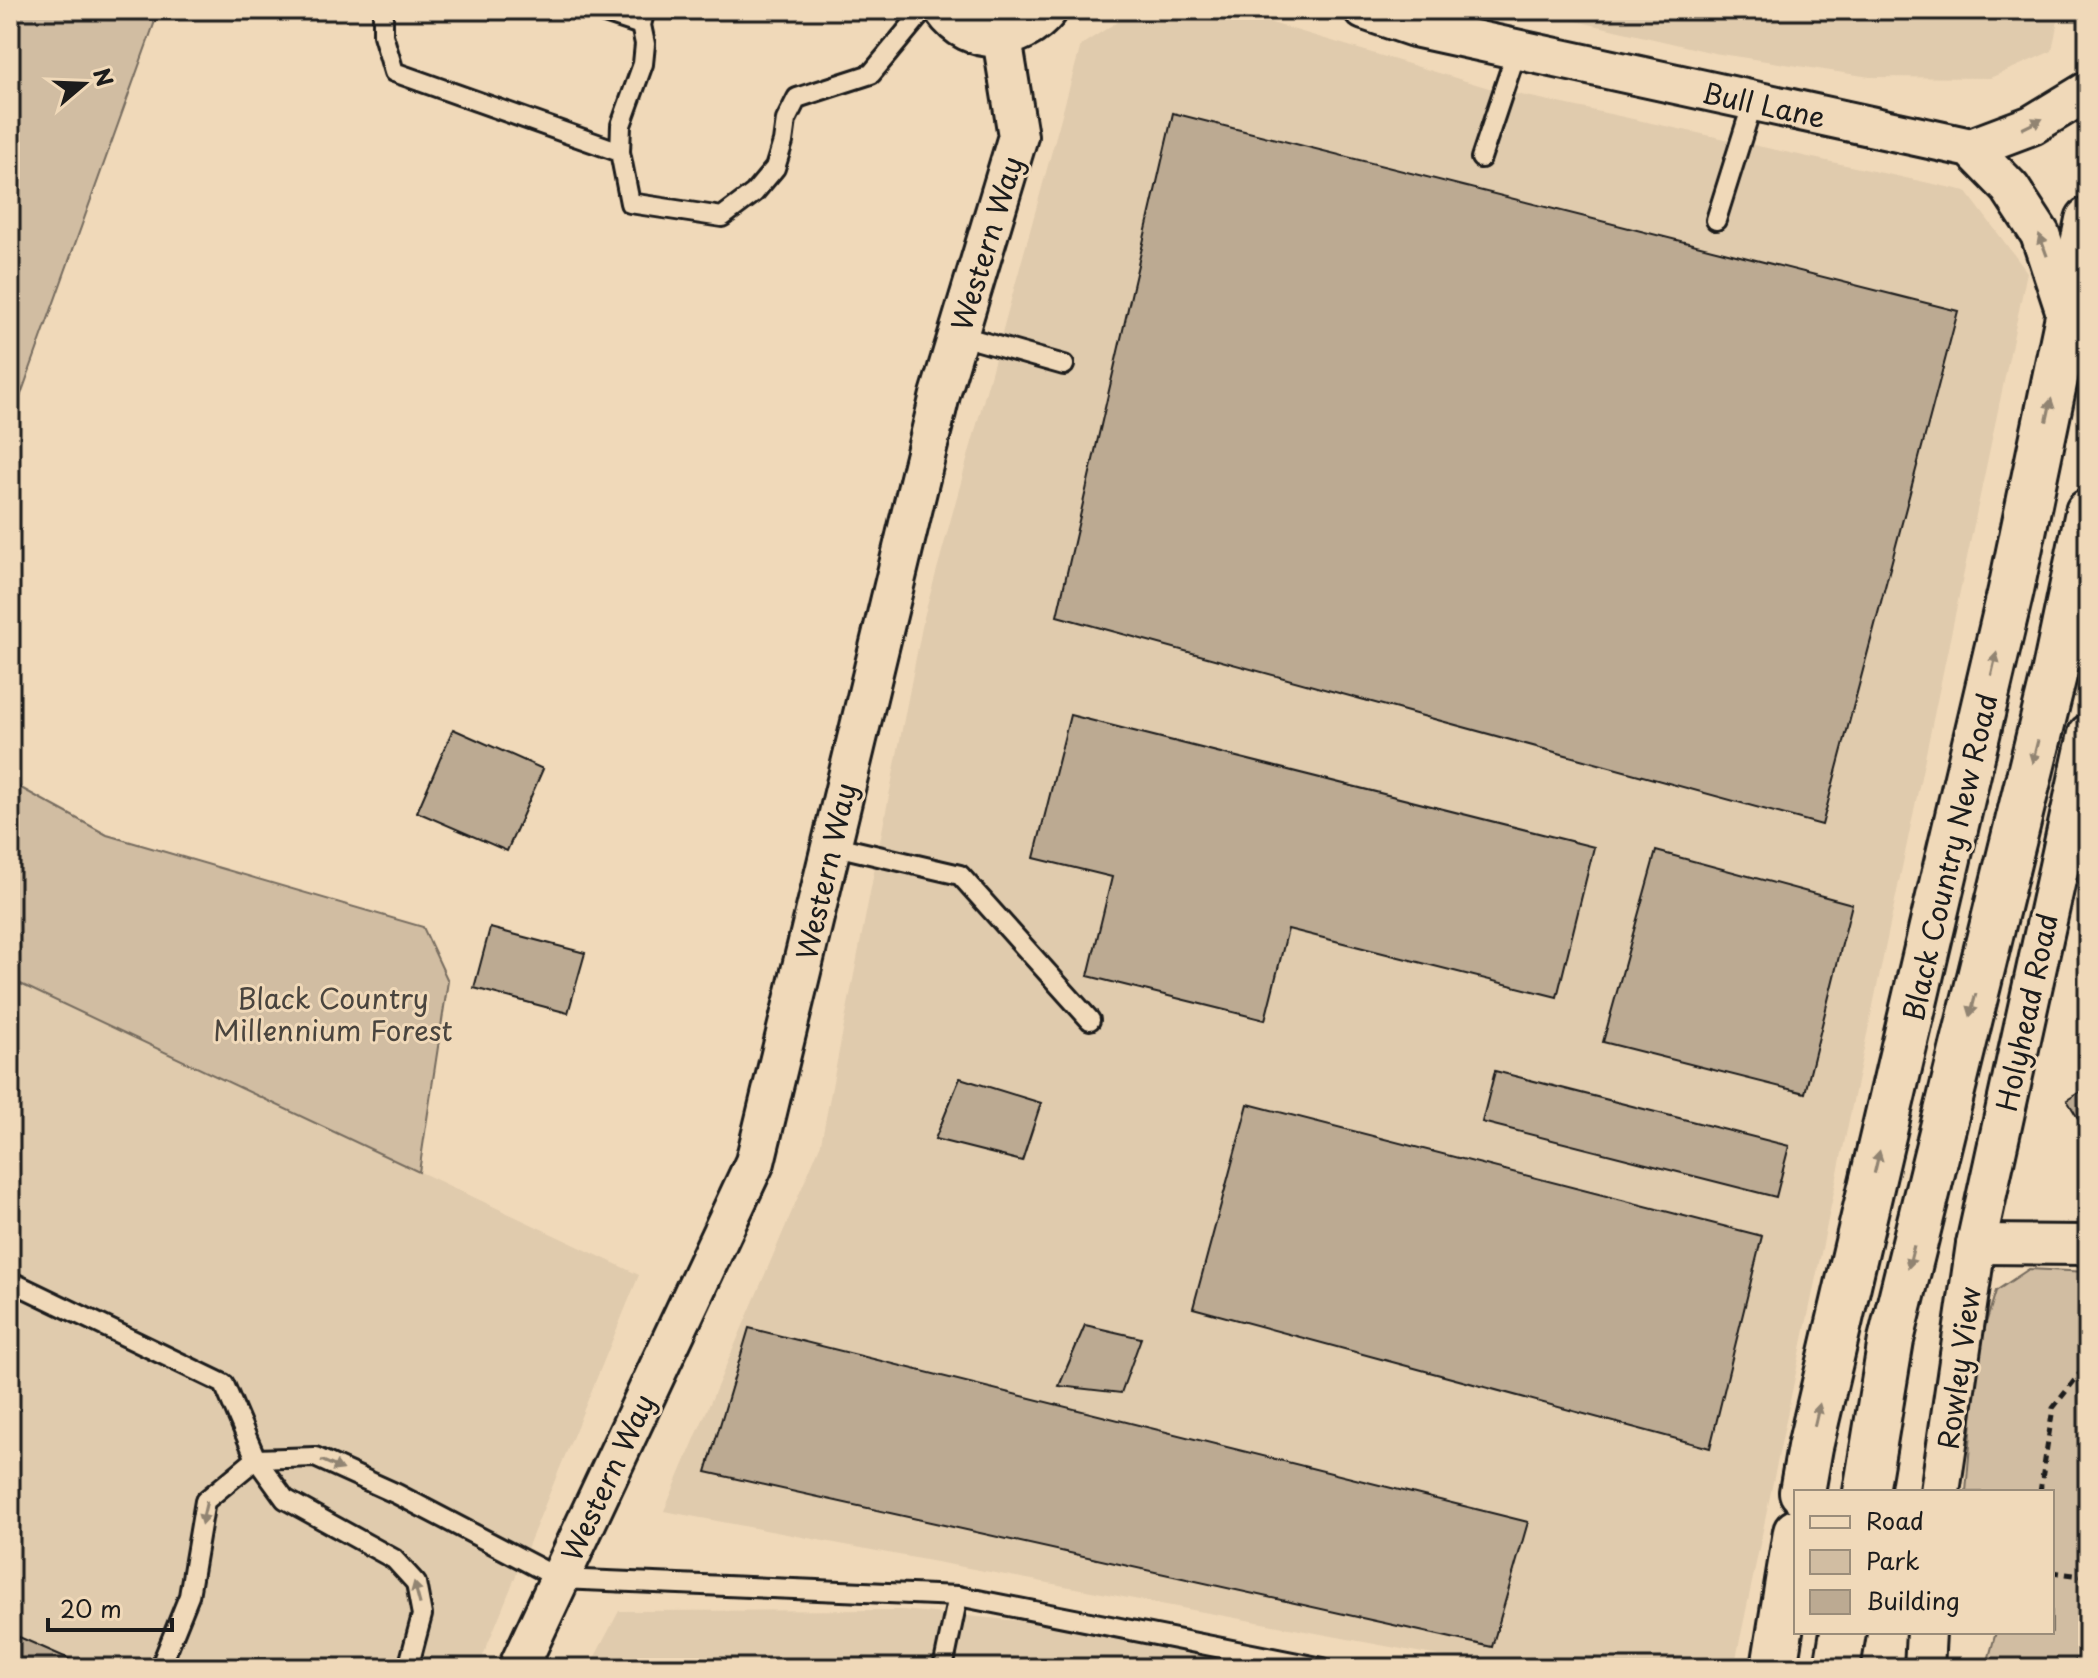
<svg xmlns="http://www.w3.org/2000/svg" width="2098" height="1678" viewBox="0 0 2098 1678" font-family="'Playpen Sans',sans-serif">
  <style>
    .built { fill: #e0cbad }
    .green { fill: #d1bda2; stroke: #766c5f; stroke-width: 2 }
    .building { fill: #bcaa92; stroke: #1c1c1c; stroke-width: 2 }
    .lines { fill: none; stroke-linecap: round; stroke-linejoin: round }
    .service-casing { stroke: #1c1c1c; stroke-width: 24 }
    .minor-casing { stroke: #1c1c1c; stroke-width: 44 }
    .trunk-casing { stroke: #1c1c1c; stroke-width: 50 }
    .path { stroke: #1c1c1c; stroke-width: 5; stroke-dasharray: 8 6; stroke-linecap: butt }
    .service { stroke: #f0d9b9; stroke-width: 18 }
    .minor { stroke: #f0d9b9; stroke-width: 38 }
    .trunk { stroke: #f0d9b9; stroke-width: 44 }
    .oneway { fill: #918472 }
    .labels { text-anchor: middle; dominant-baseline: central; stroke-width: 6; stroke-linejoin: round; paint-order: stroke }
    .street-label { font-size: 28px; fill: #1c1c1c; stroke: #f0d9b9 }
    .park-label { font-size: 28px; fill: #49443e; stroke: #f0d9b9 }
  </style>
  <rect width="100%" height="100%" fill="#f0d9b9"/>
  <filter id="ink" filterUnits="userSpaceOnUse"><feTurbulence type="fractalNoise" baseFrequency=".0125" numOctaves="2"/><feDisplacementMap in="SourceGraphic" scale="16" xChannelSelector="R" yChannelSelector="G"/><feConvolveMatrix kernelMatrix="1 2 1 2 8 2 1 2 1" color-interpolation-filters="sRGB"/></filter>
  <g filter="url(#ink)">
    <!-- built -->
    <g class="built">
      <polygon points="1136,10 1228,10 1489,88 1966,191 2027,272 1734,1668 1503,1668 664,1511 821,1143 924,617 1081,45"/>
      <polygon points="1529,10 2060,10 2052,51 1990,78 1870,77 1714,53"/>
      <polygon points="10,979 639,1275 478,1668 10,1668"/>
      <polygon points="902,1610 1066,1625 1292,1668 589,1668 619,1611"/>
    </g>
    <!-- green -->
    <g class="green">
      <polygon points="12,10 159,10 10,425 10,18"/>
      <polygon points="10,782 107,835 423,927 448,981 419,1172 10,979"/>
      <polygon points="2029,1269 2088,1272 2088,1652 2063,1668 1986,1668 1996,1632 2052,1632 2052,1492 1966,1492 1978,1349 1996,1291"/>
    </g>
    <!-- building -->
    <g class="building">
      <polygon points="1173,113 1958,311 1822,825 1057,616"/>
      <polygon points="1070,715 1594,847 1557,997 1288,929 1265,1020 1088,976 1112,877 1034,858"/>
      <polygon points="453,729 543,769 507,851 417,812"/>
      <polygon points="1656,851 1852,904 1805,1093 1603,1042"/>
      <polygon points="490,928 585,953 568,1013 474,988"/>
      <polygon points="1495,1071 1789,1146 1776,1197 1482,1122"/>
      <polygon points="960,1078 1041,1103 1022,1161 935,1139"/>
      <polygon points="2088,1087 2088,1135 2067,1100"/>
      <polygon points="1248,1104 1762,1236 1710,1448 1193,1308"/>
      <polygon points="1085,1325 1141,1338 1121,1393 1059,1386"/>
      <polygon points="749,1328 1528,1522 1492,1647 706,1472"/>
      <polygon points="10,1633 83,1665 81,1668 10,1668"/>
    </g>
    <g class="lines">
      <!-- service casing -->
      <g class="service-casing">
        <g id="service">
          <polyline points="383,10 383,35 394,72 620,152 630,203 722,217 754,193 775,168 783,142 786,120 797,98 871,74 924,10"/>
          <polyline points="596,10 641,25"/>
          <polyline points="620,152 621,125 643,64 645,44 641,25 645,10"/>
          <polyline points="1481,158 1517,50"/>
          <polyline points="1716,220 1753,102"/>
          <polyline points="958,335 1064,365"/>
          <polyline points="831,845 960,875 1090,1020"/>
          <polyline points="10,1281 224,1384 256,1459 285,1499 394,1559 416,1583 422,1615 408,1668"/>
          <polyline points="160,1668 189,1596 205,1501 256,1459 315,1457 397,1494 560,1579 958,1596 1323,1668"/>
          <polyline points="943,1668 958,1596"/>
        </g>
      </g>
      <!-- minor casing -->
      <g class="minor-casing">
        <g id="minor">
          <path d="M944,10C970,48 1021,44 1048,10"/>
          <polyline points="1364,10 1414,27 1971,148 2010,188 2040,234 2068,319"/>
          <polyline points="1971,148 2032,125 2088,91"/>
          <polyline points="1976,1244 2088,1245"/>
          <polyline points="1940,1492 1976,1244 2088,734"/>
          <polyline points="518,1668 755,1162 940,395 1018,136 1002,38"/>
          <polyline points="1924,1668 1926,1632"/>
        </g>
      </g>
      <!-- trunk casing -->
      <g class="trunk-casing">
        <g id="trunk">
          <polyline points="1802,1492 1810,1447 2011,590 2088,220"/>
          <polyline points="1866,1492 1891,1340 2054,675 2088,512"/>
          <polyline points="1774,1668 1796,1532"/>
          <polyline points="1837,1668 1843,1632"/>
        </g>
      </g>
      <!-- path -->
      <g class="path">
        <polyline points="10,18 12,10"/>
        <polyline points="2040,1492 2053,1408 2088,1363"/>
        <polyline points="2052,1572 2088,1577"/>
      </g>
      <!-- service -->
      <use href="#service" class="service"/>
      <!-- minor -->
      <use href="#minor" class="minor"/>
      <!-- trunk -->
      <use href="#trunk" class="trunk"/>
    </g>
    <!-- one-way arrows -->
    <defs><path id="oneway-solid" d="M-6-.8H1V-3.2L6.5 0L1 3.2V.8H-6Z" transform="scale(2)"/></defs>
    <g class="oneway">
      <use href="#oneway-solid" transform="translate(2032 124) rotate(-26)"/>
      <use href="#oneway-solid" transform="translate(2043 245) rotate(-110)"/>
      <use href="#oneway-solid" transform="translate(2049 410) rotate(-78)"/>
      <use href="#oneway-solid" transform="translate(1994 664) rotate(-77)"/>
      <use href="#oneway-solid" transform="translate(2035 752) rotate(104)"/>
      <use href="#oneway-solid" transform="translate(1973 1005) rotate(104)"/>
      <use href="#oneway-solid" transform="translate(1877 1162) rotate(-77)"/>
      <use href="#oneway-solid" transform="translate(1911 1257) rotate(104)"/>
      <use href="#oneway-solid" transform="translate(1817 1415) rotate(-77)"/>
      <use href="#oneway-solid" transform="translate(332 1465) rotate(24)"/>
      <use href="#oneway-solid" transform="translate(204 1513) rotate(103)"/>
      <use href="#oneway-solid" transform="translate(417 1593) rotate(-105)"/>
    </g>
  </g>
  <g class="labels">
    <!-- street labels -->
    <g class="street-label">
      <text transform="translate(1764 104) rotate(12)">Bull Lane</text>
      <text transform="translate(986 243) rotate(-73)">Western Way</text>
      <text transform="translate(1949 857) rotate(-77)">Black Country New Road</text>
      <text transform="translate(825 871) rotate(-77)">Western Way</text>
      <text transform="translate(2026 1012) rotate(-78)">Holyhead Road</text>
      <text transform="translate(1958 1368) rotate(-82)">Rowley View</text>
      <text transform="translate(607 1477) rotate(-65)">Western Way</text>
    </g>
    <!-- park labels -->
    <g class="park-label">
      <text x="333" y="997">Black Country<tspan x="333" dy="32">Millennium Forest</tspan></text>
    </g>
  </g>
  <!-- margin -->
  <rect width="2098" height="1678" fill="none" stroke="#f0d9b9" stroke-width="40"/>
  <rect x="20" y="20" width="2058" height="1638" fill="none" stroke="#1c1c1c" stroke-width="3" filter="url(#ink)"/>
  <!-- legend -->
  <rect x="1794" y="1490" width="260" height="144" fill="#f0d9b9" stroke="#9b8d7a" stroke-width="2"/>
  <rect x="1810" y="1516" width="40" height="12" fill="#f0d9b9" stroke="#9b8d7a" stroke-width="2"/>
  <text x="1866" y="1530" font-size="24" fill="#1c1c1c">Road</text>
  <rect x="1810" y="1550" width="40" height="24" fill="#d1bda2" stroke="#9b8d7a" stroke-width="2"/>
  <text x="1866" y="1570" font-size="24" fill="#1c1c1c">Park</text>
  <rect x="1810" y="1590" width="40" height="24" fill="#bcaa92" stroke="#9b8d7a" stroke-width="2"/>
  <text x="1866" y="1610" font-size="24" fill="#1c1c1c">Building</text>
  <!-- north arrow -->
  <g transform="translate(84 84) rotate(71)" stroke="#f0d9b9" stroke-width="6" paint-order="stroke">
  <path d="M0-6L14 30L0 20L-14 30Z" fill="#1c1c1c"/>
  <text y="-12" font-size="22" font-weight="bold" text-anchor="middle" fill="#1c1c1c">N</text>
  </g>
  <!-- scale -->
  <path d="M48 1618v12h124v-12" fill="none" stroke="#1c1c1c" stroke-width="4"/>
  <text x="60" y="1618" font-size="24" fill="#1c1c1c" stroke="#f0d9b9" stroke-width="6" paint-order="stroke">20 m</text>
</svg>
